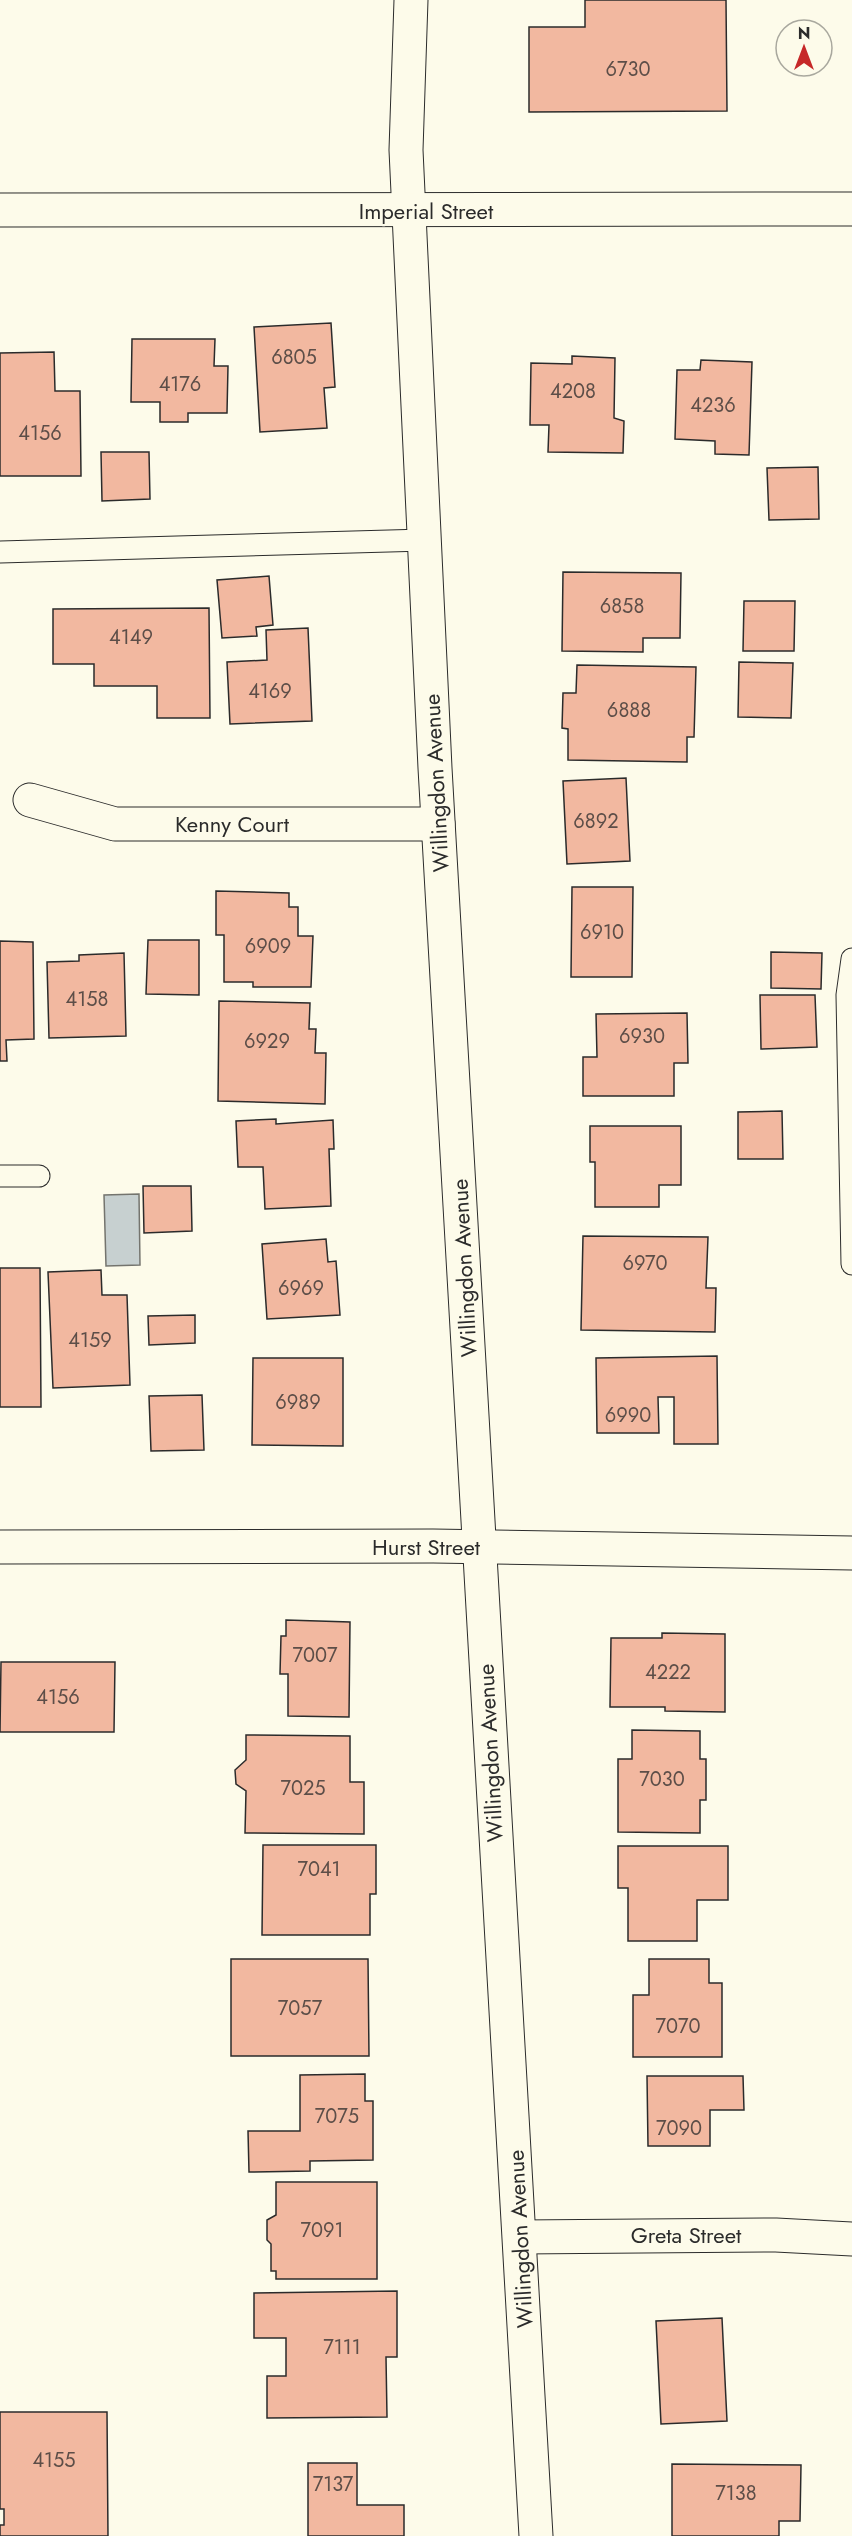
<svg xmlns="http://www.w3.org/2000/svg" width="852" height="2536" viewBox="0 0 852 2536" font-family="Jost,sans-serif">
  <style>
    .water { fill: #c7d0d0; stroke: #74746e; stroke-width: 1.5 }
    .building { fill: #f2b8a0; stroke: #2b2b2b; stroke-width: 1.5 }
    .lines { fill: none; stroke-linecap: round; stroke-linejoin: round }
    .service-casing { stroke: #2b2b2b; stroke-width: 23 }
    .minor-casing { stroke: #2b2b2b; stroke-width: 35 }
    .secondary-casing { stroke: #2b2b2b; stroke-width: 35 }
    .service { stroke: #fdfbea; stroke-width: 21 }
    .minor { stroke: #fdfbea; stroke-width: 33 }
    .secondary { stroke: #fdfbea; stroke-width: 33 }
    .labels { text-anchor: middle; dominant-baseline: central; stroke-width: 4.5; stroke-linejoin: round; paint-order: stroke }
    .number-label { font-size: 20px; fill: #5d4e48 }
    .street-label { font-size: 22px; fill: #2b2b2b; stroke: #fdfbea }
  </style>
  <rect width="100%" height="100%" fill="#fdfbea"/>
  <!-- water -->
  <polygon class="water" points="139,1194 140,1265 106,1266 104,1195"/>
  <!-- building -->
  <g class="building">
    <polygon points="585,0 726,0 727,111 529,112 529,27 585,27"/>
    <polygon points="331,323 335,387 324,388 327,428 260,432 254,327"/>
    <polygon points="132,339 215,339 214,366 228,366 227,413 188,413 188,422 160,422 160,402 131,402"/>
    <polygon points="54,352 55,391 80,391 81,476 0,476 0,353"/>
    <polygon points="572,356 615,358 614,418 624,421 623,453 548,452 549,425 530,425 531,363 572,364"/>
    <polygon points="701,360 752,362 749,455 715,454 715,441 675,439 677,370 700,370"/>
    <polygon points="101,452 149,452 150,499 102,501"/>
    <polygon points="818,467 819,519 769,520 767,468"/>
    <polygon points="563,572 681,573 680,638 643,638 643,652 562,651"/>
    <polygon points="269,576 273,625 256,627 257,636 222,638 217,580"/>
    <polygon points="744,601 795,601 794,651 743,651"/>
    <polygon points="209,608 210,718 157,718 157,686 94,686 94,664 53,664 53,609"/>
    <polygon points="308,628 312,721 230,724 227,662 267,660 266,630"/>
    <polygon points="739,662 793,663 791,718 738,717"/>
    <polygon points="577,665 696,667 694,737 687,737 687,762 568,760 568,729 562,728 563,693 576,693"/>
    <polygon points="626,778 630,861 567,864 563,781"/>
    <polygon points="572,887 633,887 632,977 571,977"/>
    <polygon points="216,891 289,893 289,907 298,907 298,936 313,936 311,987 253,987 253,982 224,982 224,935 216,935"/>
    <polygon points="148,940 199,940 199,995 146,994"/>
    <polygon points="0,941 33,942 34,1039 6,1040 7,1061 0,1061"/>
    <polygon points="771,952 822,953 821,989 771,988"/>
    <polygon points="124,953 126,1036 49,1038 47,962 79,961 79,955"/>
    <polygon points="760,995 815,995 817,1047 761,1049"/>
    <polygon points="219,1001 310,1003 309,1029 316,1029 315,1053 326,1053 325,1104 218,1101"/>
    <polygon points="687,1013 688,1063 674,1063 674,1096 583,1096 583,1057 597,1057 596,1014"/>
    <polygon points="782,1111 783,1159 738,1159 738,1112"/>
    <polygon points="276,1119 276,1124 333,1120 334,1149 329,1149 331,1206 265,1209 263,1167 238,1167 236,1121"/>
    <polygon points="590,1126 681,1126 681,1185 659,1185 659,1207 595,1207 595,1162 590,1162"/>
    <polygon points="143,1186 191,1186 192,1231 144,1233"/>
    <polygon points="583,1236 708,1237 706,1288 716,1288 715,1332 581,1330"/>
    <polygon points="326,1239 328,1262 336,1261 340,1315 267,1319 262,1244"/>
    <polygon points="0,1268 40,1268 41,1407 0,1407"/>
    <polygon points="101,1270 102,1295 127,1295 130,1385 53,1388 48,1272"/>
    <polygon points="195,1315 195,1343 149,1345 148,1316"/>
    <polygon points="717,1356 718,1444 674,1444 674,1397 658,1397 659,1433 597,1433 596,1358"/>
    <polygon points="253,1358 343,1358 343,1446 252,1445"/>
    <polygon points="202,1395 204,1450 151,1451 149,1396"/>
    <polygon points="286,1620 350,1622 349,1717 288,1716 288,1674 280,1674 281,1636 286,1636"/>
    <polygon points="662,1633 725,1634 725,1712 665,1711 665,1707 610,1707 611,1638 662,1638"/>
    <polygon points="1,1662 115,1662 114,1732 0,1732"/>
    <polygon points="632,1730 700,1731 700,1759 706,1759 706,1800 700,1800 700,1833 618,1832 618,1759 632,1759"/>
    <polygon points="246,1735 350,1736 350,1782 364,1782 364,1834 245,1833 246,1791 236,1784 235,1770 246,1760"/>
    <polygon points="263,1845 376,1845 376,1894 370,1894 370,1935 262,1935"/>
    <polygon points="618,1846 728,1846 728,1900 697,1900 697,1941 628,1941 628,1888 618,1888"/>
    <polygon points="231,1959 368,1959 369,2056 231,2056"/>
    <polygon points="649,1959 709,1959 709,1983 722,1983 722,2057 633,2057 633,1995 649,1995"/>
    <polygon points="365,2074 365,2101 373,2101 373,2160 310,2161 310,2171 249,2172 248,2131 300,2131 300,2075"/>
    <polygon points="647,2076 743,2076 744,2110 710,2110 710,2146 648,2146"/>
    <polygon points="276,2182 377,2182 377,2279 276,2279 276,2271 271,2271 271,2244 267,2240 267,2220 276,2215"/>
    <polygon points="397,2291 397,2357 386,2357 387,2417 267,2418 267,2376 286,2376 286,2338 254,2338 254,2293"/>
    <polygon points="722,2318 727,2421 661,2424 656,2321"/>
    <polygon points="0,2412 107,2412 108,2536 0,2536 0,2525 4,2525 4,2509 0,2509"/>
    <polygon points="308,2463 357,2463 357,2505 404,2505 404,2536 308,2536"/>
    <polygon points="672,2464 801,2465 800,2521 779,2521 779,2536 672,2536"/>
  </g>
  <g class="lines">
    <!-- service casing -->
    <g class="service-casing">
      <g id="service">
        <polyline points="0,552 425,540"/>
        <polyline points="852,959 847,995 852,1264"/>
        <polyline points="0,1176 39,1176"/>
      </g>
    </g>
    <!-- minor casing -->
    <g class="minor-casing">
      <g id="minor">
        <polyline points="411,0 406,150 435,768 536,2536"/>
        <polyline points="30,800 115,824 438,824"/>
        <polyline points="0,1547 433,1546 852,1553"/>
        <polyline points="520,2237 776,2235 852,2239"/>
      </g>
    </g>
    <!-- secondary casing -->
    <g class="secondary-casing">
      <polyline id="secondary" points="0,210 852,209"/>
    </g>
    <!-- service -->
    <use href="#service" class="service"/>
    <!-- minor -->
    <use href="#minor" class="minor"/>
    <!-- secondary -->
    <use href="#secondary" class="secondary"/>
  </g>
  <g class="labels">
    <!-- number labels -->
    <g class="number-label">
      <text x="628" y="69">6730</text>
      <text x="294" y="357">6805</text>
      <text x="180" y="384">4176</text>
      <text x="573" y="391">4208</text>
      <text x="713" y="405">4236</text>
      <text x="40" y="433">4156</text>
      <text x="622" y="606">6858</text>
      <text x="131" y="637">4149</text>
      <text x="270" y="691">4169</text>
      <text x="629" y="710">6888</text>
      <text x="596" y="821">6892</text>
      <text x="602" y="932">6910</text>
      <text x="268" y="946">6909</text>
      <text x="87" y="999">4158</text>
      <text x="642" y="1036">6930</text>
      <text x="267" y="1041">6929</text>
      <text x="645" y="1263">6970</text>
      <text x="301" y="1288">6969</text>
      <text x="90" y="1340">4159</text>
      <text x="298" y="1402">6989</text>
      <text x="628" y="1415">6990</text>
      <text x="315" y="1655">7007</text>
      <text x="668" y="1672">4222</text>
      <text x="58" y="1697">4156</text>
      <text x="662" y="1779">7030</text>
      <text x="303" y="1788">7025</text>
      <text x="319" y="1869">7041</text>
      <text x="300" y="2008">7057</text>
      <text x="678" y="2026">7070</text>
      <text x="337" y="2116">7075</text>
      <text x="679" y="2128">7090</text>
      <text x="322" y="2230">7091</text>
      <text x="342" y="2347">7111</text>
      <text x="54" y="2460">4155</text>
      <text x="333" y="2484">7137</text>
      <text x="736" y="2493">7138</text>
    </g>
    <!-- street labels -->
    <g class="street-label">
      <text x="426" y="211">Imperial Street</text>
      <text transform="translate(436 783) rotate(-93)">Willingdon Avenue</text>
      <text x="232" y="824">Kenny Court</text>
      <text transform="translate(464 1268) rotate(-93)">Willingdon Avenue</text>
      <text x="426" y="1547">Hurst Street</text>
      <text transform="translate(490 1753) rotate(-93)">Willingdon Avenue</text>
      <text x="686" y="2235">Greta Street</text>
      <text transform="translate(520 2239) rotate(-93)">Willingdon Avenue</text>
    </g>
  </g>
  <!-- north arrow -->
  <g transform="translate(804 48)"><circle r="28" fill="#fdfbea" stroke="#a9a89e" stroke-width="1.5"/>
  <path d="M0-4.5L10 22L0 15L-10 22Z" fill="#c62828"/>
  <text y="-9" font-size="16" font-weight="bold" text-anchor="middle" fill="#2b2b2b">N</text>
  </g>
</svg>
